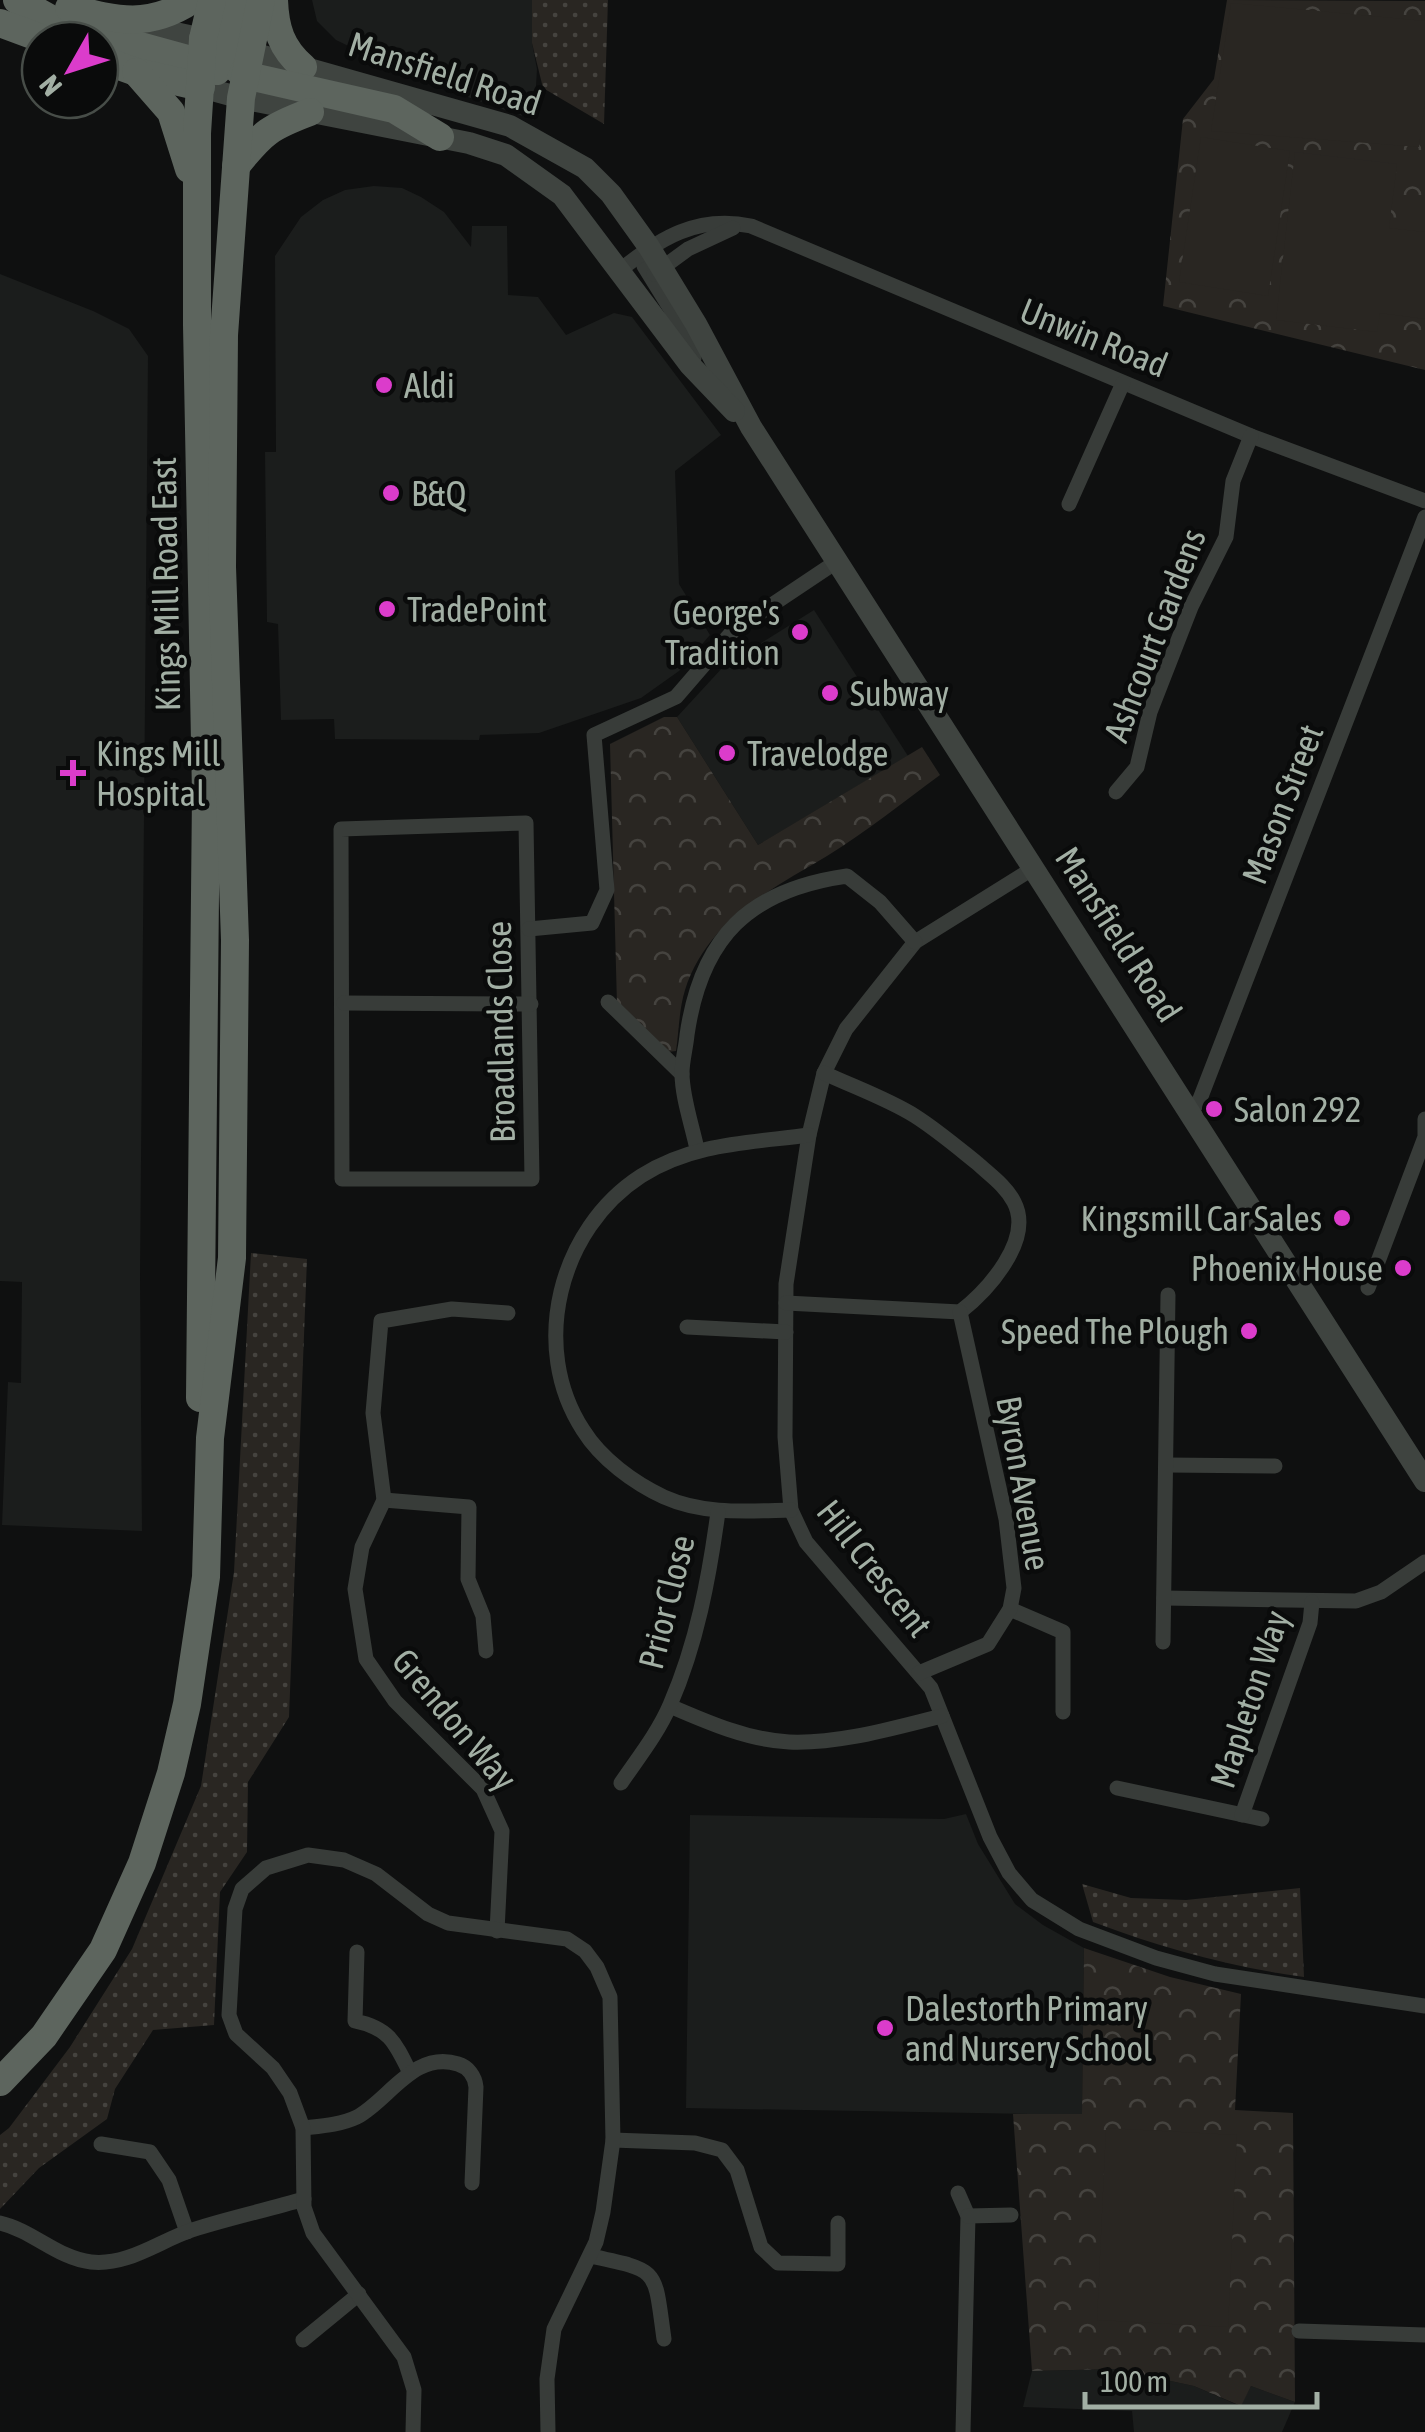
<svg xmlns="http://www.w3.org/2000/svg" width="1425" height="2432" viewBox="0 0 1425 2432" font-family="'Asap Condensed',sans-serif">
  <style>
    .built { fill: #1b1d1c }
    .grass { fill: url(#grass-dots) }
    .forest { fill: url(#forest-crowns) }
    .pitch { fill: #292622 }
    .lines { fill: none; stroke-linecap: round; stroke-linejoin: round }
    .street { stroke: #383c39; stroke-width: 15 }
    .secondary { stroke: #3f4440; stroke-width: 22 }
    .highway { stroke: #5d655e; stroke-width: 28 }
    .poi-dot { fill: #db3ccb; stroke: #0a0b0b; stroke-width: 4 }
    .labels { text-anchor: middle; dominant-baseline: central; stroke-width: 9; stroke-linejoin: round; paint-order: stroke }
    .street-label { font-size: 35px; fill: #a2afa4; stroke: #0a0b0b }
    .poi-label { font-size: 35px; fill: #a2afa4; stroke: #0a0b0b; text-anchor: start }
  </style>
  <defs>
    <pattern id="grass-dots" width="8" height="8" patternUnits="userSpaceOnUse" patternTransform="scale(2.5)"><rect width="8" height="8" fill="#292622"/><path d="M2 2h.1M6 6h.1" fill="none" stroke="#45433f" stroke-width="1.8" stroke-linecap="round"/></pattern>
    <pattern id="forest-crowns" width="20" height="18" patternUnits="userSpaceOnUse" patternTransform="scale(2.5)"><rect width="20" height="18" fill="#292622"/><path d="M2 6a3 3 0 1 1 6 0M12 15a3 3 0 1 1 6 0" fill="none" stroke="#45433f"/></pattern>
  </defs>
  <rect width="100%" height="100%" fill="#0f1010"/>
  <!-- built -->
  <g class="built">
    <polygon points="312,0 532,0 532,43 537,69 534,120 419,80 336,40 317,21"/>
    <polygon points="374,186 402,188 421,197 444,212 471,247 472,226 507,226 508,295 538,297 566,335 614,313 632,317 721,435 675,471 679,584 710,635 679,671 641,698 539,733 480,735 479,740 335,739 334,719 281,720 278,624 267,622 265,452 276,452 275,256 301,217 323,200 345,190"/>
    <polygon points="0,274 93,311 129,329 148,356 140,1277 142,1531 2,1525 8,1382 21,1383 22,1282 0,1281"/>
    <polygon points="814,610 908,756 758,845 677,717 723,667"/>
    <polygon points="966,1814 978,1844 1015,1904 1043,1925 1084,1948 1082,2115 686,2108 690,1815 944,1819"/>
    <polygon points="1115,2369 1194,2386 1240,2406 1251,2386 1295,2402 1282,2432 1134,2432 1132,2411 1023,2407 1032,2371"/>
  </g>
  <!-- grass -->
  <g class="grass">
    <polygon points="532,0 608,0 604,124 543,88 532,43"/>
    <polygon points="251,1253 307,1259 289,1717 248,1782 247,1852 220,1892 214,2025 153,2030 115,2089 107,2119 39,2168 0,2209 0,2135 9,2128 70,2047 132,1949 201,1786 234,1572"/>
    <path d="M1082,1884L1131,1898L1186,1900L1300,1888L1304,1977C1230,1967 1162,1948 1093,1922Z"/>
  </g>
  <!-- forest -->
  <g class="forest">
    <polygon points="1227,0 1425,1 1425,370 1163,306 1183,119 1214,79"/>
    <path d="M664,717H677L758,845L922,747L940,775C903,802 866,832 827,856C770,890 707,921 685,990C679,1009 679,1031 676,1051L667,1052L617,1004L610,744Z"/>
    <polygon points="1084,1948 1170,1977 1241,1994 1235,2110 1293,2113 1295,2402 1251,2386 1241,2406 1194,2386 1115,2369 1032,2371 1013,2114 1082,2114"/>
  </g>
  <!-- pitch -->
  <g class="pitch">
    <polygon points="1231,3 1425,21 1425,101 1419,147 1211,131"/>
    <polygon points="1201,137 1290,151 1268,296 1179,282"/>
    <polygon points="1295,152 1397,164 1389,228 1425,232 1425,319 1380,313 1377,332 1276,320"/>
    <polygon points="1106,2128 1237,2135 1228,2327 1097,2320"/>
  </g>
  <g class="lines">
    <!-- street -->
    <g class="street">
      <polyline points="649,247 644,266 670,308 694,358"/>
      <path d="M619,271C660,238 697,215 751,226L1251,436L1425,501"/>
      <polyline points="654,274 688,249 733,228"/>
      <polyline points="1069,504 1123,383"/>
      <polyline points="1116,792 1137,767 1150,712 1191,607 1226,537 1233,481 1251,436"/>
      <polygon points="526,823 532,1179 342,1179 341,829"/>
      <polyline points="1032,869 915,942 846,1029 824,1073 809,1135 786,1284 785,1437 791,1510 806,1542 931,1688 990,1837 1009,1873 1032,1900 1079,1929 1156,1958 1215,1974 1425,2006"/>
      <polyline points="529,929 592,923 607,890 594,735 676,697 733,631 836,562"/>
      <polyline points="608,1002 682,1074"/>
      <polyline points="344,1003 531,1004"/>
      <polyline points="1191,1112 1200,1099 1425,517"/>
      <path d="M697,1149C692,1125 682,1097 682,1073C682,1061 686,1047 687,1035C701,937 749,890 847,876L880,902L915,942"/>
      <polyline points="1368,1288 1425,1137 1425,1119"/>
      <path d="M786,1303L960,1312C987,1291 1034,1240 1014,1202C1006,1186 990,1175 977,1163C957,1147 937,1130 915,1116C888,1099 854,1087 824,1073"/>
      <polyline points="687,1327 786,1332"/>
      <polyline points="1167,1465 1275,1466"/>
      <polyline points="384,1500 469,1507 468,1579 483,1616 486,1651"/>
      <path d="M791,1510C748,1511 704,1515 664,1497C634,1483 601,1459 583,1430C529,1347 559,1229 641,1176C693,1143 749,1143 809,1135"/>
      <polyline points="1164,1598 1356,1601 1381,1592 1425,1562"/>
      <polyline points="1010,1609 1063,1632 1063,1712"/>
      <polyline points="1163,1642 1168,1295"/>
      <polyline points="919,1673 988,1644 1010,1609 1014,1588 1006,1519 960,1312"/>
      <path d="M670,1706C707,1722 748,1740 789,1742C840,1744 893,1728 942,1716"/>
      <path d="M621,1783C638,1758 658,1733 670,1705C697,1643 709,1578 718,1512"/>
      <polyline points="1117,1788 1262,1819"/>
      <polyline points="1242,1815 1310,1623 1312,1602"/>
      <polyline points="497,1931 502,1831 483,1789 395,1701 366,1659 355,1589 362,1547 384,1500 373,1413 381,1321 452,1309 508,1313"/>
      <path d="M357,1952L355,2021C389,2028 395,2042 410,2073"/>
      <path d="M303,2128C321,2126 340,2125 357,2117C389,2100 414,2050 458,2064C468,2067 475,2076 476,2087L472,2183"/>
      <polyline points="613,2140 695,2143 722,2150 737,2170 761,2247 778,2263 838,2264 838,2223"/>
      <polyline points="101,2144 150,2152 169,2180 187,2232"/>
      <polyline points="958,2193 968,2216 963,2432"/>
      <polyline points="968,2216 1011,2215"/>
      <path d="M0,2223C32,2230 57,2258 91,2262C128,2266 159,2241 192,2230C229,2218 267,2210 304,2199"/>
      <path d="M590,2256C661,2271 654,2268 664,2339"/>
      <polyline points="1299,2331 1425,2335"/>
      <polyline points="303,2340 359,2294"/>
      <polyline points="413,2432 414,2390 404,2357 313,2233 304,2207 303,2128 290,2093 273,2068 236,2034 229,2015 235,1909 242,1889 266,1868 308,1855 344,1860 376,1874 428,1914 448,1923 567,1939 585,1951 597,1967 610,1997 613,2140 603,2212 596,2242 554,2329 547,2379 548,2432"/>
    </g>
    <!-- secondary -->
    <g class="secondary">
      <polyline points="129,23 203,39 510,126 585,168 611,194 649,247 696,324 751,427 1425,1481"/>
      <polyline points="201,87 241,98 469,143 506,155 562,195 690,365 734,411"/>
    </g>
    <!-- highway -->
    <g class="highway">
      <polyline points="17,0 60,24 202,63 217,71"/>
      <path d="M274,0C275,28 281,48 303,67"/>
      <path d="M69,8C116,20 149,29 192,0"/>
      <polyline points="0,23 46,40"/>
      <polyline points="203,39 244,75 394,109 440,137"/>
      <polyline points="100,59 136,72 201,87"/>
      <polyline points="214,71 225,45 238,0"/>
      <polyline points="136,72 171,112 189,169"/>
      <path d="M236,166C263,132 270,127 310,112"/>
      <polyline points="200,1398 206,794 197,325 197,133 203,39 212,0"/>
      <polyline points="0,2082 44,2036 103,1950 142,1863 171,1773 187,1704 206,1577 210,1438 232,1258 235,940 222,567 224,335 241,98 261,0"/>
    </g>
  </g>
  <!-- markers -->
  <g class="poi-dot">
    <circle cx="384" cy="385" r="10"/>
    <circle cx="391" cy="493" r="10"/>
    <circle cx="387" cy="609" r="10"/>
    <circle cx="800" cy="632" r="10"/>
    <circle cx="830" cy="693" r="10"/>
    <circle cx="727" cy="753" r="10"/>
    <path d="M68 758h10v10h10v10h-10v10h-10v-10h-10v-10h10z"/>
    <circle cx="1214" cy="1109" r="10"/>
    <circle cx="1342" cy="1218" r="10"/>
    <circle cx="1403" cy="1268" r="10"/>
    <circle cx="1249" cy="1331" r="10"/>
    <circle cx="885" cy="2028" r="10"/>
  </g>
  <g class="labels">
    <!-- street labels -->
    <g class="street-label">
      <text transform="translate(445 73) rotate(18)">Mansfield Road</text>
      <text transform="translate(1094 337) rotate(22)">Unwin Road</text>
      <text transform="translate(165 584) rotate(-91)">Kings Mill Road East</text>
      <text transform="translate(1154 635) rotate(-69)">Ashcourt Gardens</text>
      <text transform="translate(1282 804) rotate(-69)">Mason Street</text>
      <text transform="translate(1119 934) rotate(57)">Mansfield Road</text>
      <text transform="translate(500 1032) rotate(-91)">Broadlands Close</text>
      <text transform="translate(1024 1483) rotate(80)">Byron Avenue</text>
      <text transform="translate(875 1568) rotate(52)">Hill Crescent</text>
      <text transform="translate(666 1602) rotate(-76)">Prior Close</text>
      <text transform="translate(1249 1699) rotate(-72)">Mapleton Way</text>
      <text transform="translate(455 1719) rotate(50)">Grendon Way</text>
    </g>
    <!-- poi labels -->
    <g class="poi-label">
      <text x="404" y="385">Aldi</text>
      <text x="411" y="493">B&amp;Q</text>
      <text x="407" y="609">TradePoint</text>
      <text x="780" y="612" text-anchor="end">George's<tspan x="780" dy="40">Tradition</tspan></text>
      <text x="850" y="693">Subway</text>
      <text x="96" y="753">Kings Mill<tspan x="96" dy="40">Hospital</tspan></text>
      <text x="747" y="753">Travelodge</text>
      <text x="1234" y="1109">Salon 292</text>
      <text x="1322" y="1218" text-anchor="end">Kingsmill Car Sales</text>
      <text x="1383" y="1268" text-anchor="end">Phoenix House</text>
      <text x="1229" y="1331" text-anchor="end">Speed The Plough</text>
      <text x="905" y="2008">Dalestorth Primary<tspan x="905" dy="40">and Nursery School</tspan></text>
    </g>
  </g>
  <!-- north arrow -->
  <g transform="translate(70 70) rotate(231)"><circle r="48" fill="#0a0b0b" stroke="#474d48" stroke-width="2.5"/>
  <path d="M0-8L18 38L0 25L-18 38Z" fill="#db3ccb"/>
  <text y="-15" font-size="28" font-weight="bold" text-anchor="middle" fill="#a2afa4">N</text>
  </g>
  <!-- scale -->
  <path d="M1085 2392v15h232v-15" fill="none" stroke="#a2afa4" stroke-width="5"/>
  <text x="1100" y="2392" font-size="30" fill="#a2afa4" stroke="#0a0b0b" stroke-width="8" paint-order="stroke">100 m</text>
</svg>
